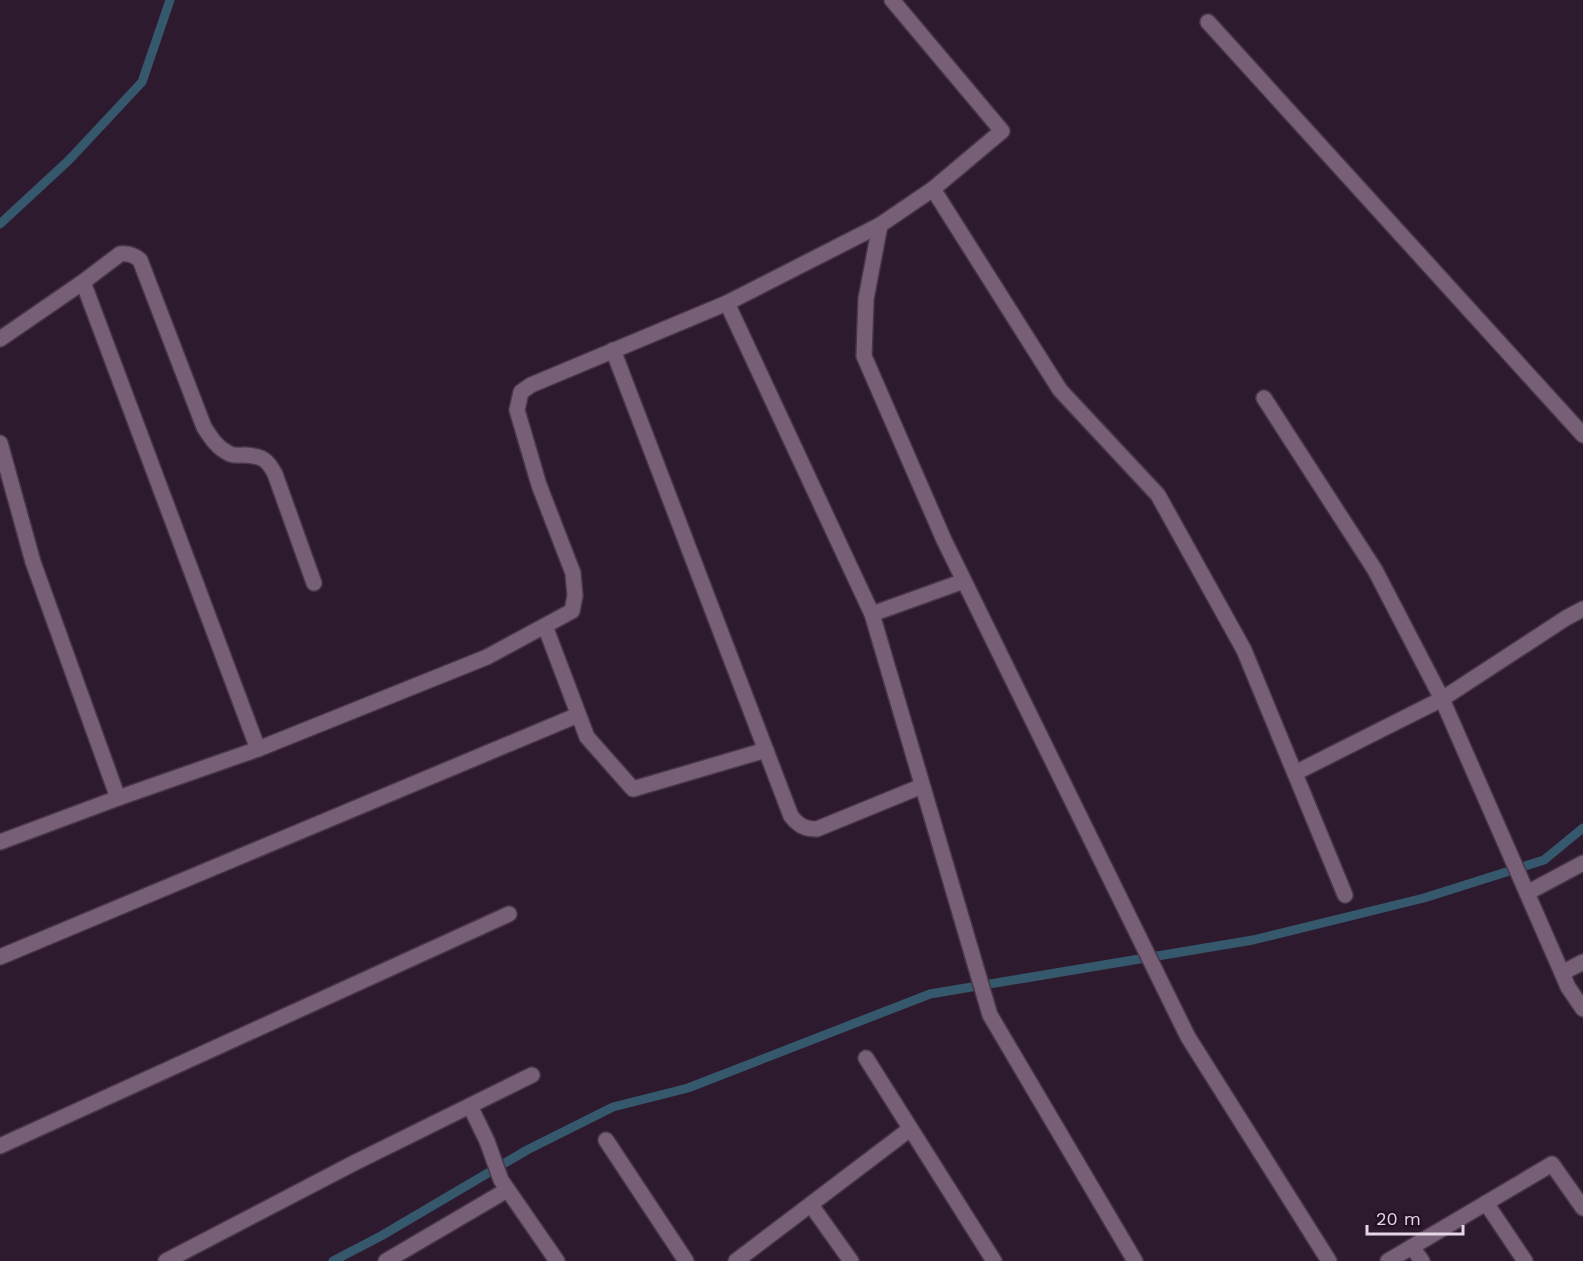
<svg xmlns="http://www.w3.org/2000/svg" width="1583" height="1261" viewBox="0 0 1583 1261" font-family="'Work Sans',sans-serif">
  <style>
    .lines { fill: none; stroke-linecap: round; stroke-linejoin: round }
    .stream { stroke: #36586d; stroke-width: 9 }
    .minor-casing { stroke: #473648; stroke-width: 18 }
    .minor { stroke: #785f78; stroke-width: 15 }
  </style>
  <rect width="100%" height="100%" fill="#2e1a2f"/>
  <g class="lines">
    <!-- stream -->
    <g class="stream">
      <polyline points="0,224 69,160 142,82 170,0"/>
      <polyline points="333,1261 381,1236 527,1150 613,1107 688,1088 930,994 1253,940 1424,898 1544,860 1583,828"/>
    </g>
    <!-- minor casing -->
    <g class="minor-casing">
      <g id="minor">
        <polyline points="892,0 1002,131 933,189 880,225 866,299 864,356 944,540 1188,1037 1329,1261"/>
        <polyline points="1208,22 1583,435"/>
        <polyline points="933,189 1060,390 1158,495 1244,650 1345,895"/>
        <polyline points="83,282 258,749"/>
        <polyline points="727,303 872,614 990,1015 1135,1261"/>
        <path d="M0,339L83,282L120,254C129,253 134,255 140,260L204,427C211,438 217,448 230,454C235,456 240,455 245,455C262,456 267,459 275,474L314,583"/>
        <path d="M613,350L791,816C799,826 805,829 817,829L922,786"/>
        <polyline points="1264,398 1375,570 1442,699 1562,973 1568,987 1583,1009"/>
        <polyline points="0,443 33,562 118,798"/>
        <polyline points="872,614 964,581"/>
        <polyline points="545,626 587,737 633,789 766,750"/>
        <polyline points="1295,773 1442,699 1566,618 1583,609"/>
        <polyline points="0,842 118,798 258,749 487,657 572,611 575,596 573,573 539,485 517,410 521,392 531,385 727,303 880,225"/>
        <polyline points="1527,893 1583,863"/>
        <polyline points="0,957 578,715"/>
        <polyline points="1562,973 1583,962"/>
        <polyline points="866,1058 994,1261"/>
        <polyline points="470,1106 487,1141 501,1180 557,1261"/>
        <polyline points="606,1140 686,1261"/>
        <polyline points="0,1146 509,914"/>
        <polyline points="1486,1203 1525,1261"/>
        <polyline points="811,1205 851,1261"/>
        <polyline points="1412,1247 1422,1261"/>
        <polyline points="166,1261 354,1163 532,1075"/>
        <polyline points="386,1261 507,1190"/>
        <polyline points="736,1261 910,1129"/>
        <polyline points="1388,1261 1552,1164 1583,1208"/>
      </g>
    </g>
    <!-- minor -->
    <use href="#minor" class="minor"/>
  </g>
  <!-- scale -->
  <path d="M1367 1225v9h96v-9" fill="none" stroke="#e4d6e4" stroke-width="3"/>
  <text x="1376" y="1225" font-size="18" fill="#e4d6e4" stroke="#241025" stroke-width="4.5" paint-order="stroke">20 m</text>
</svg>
